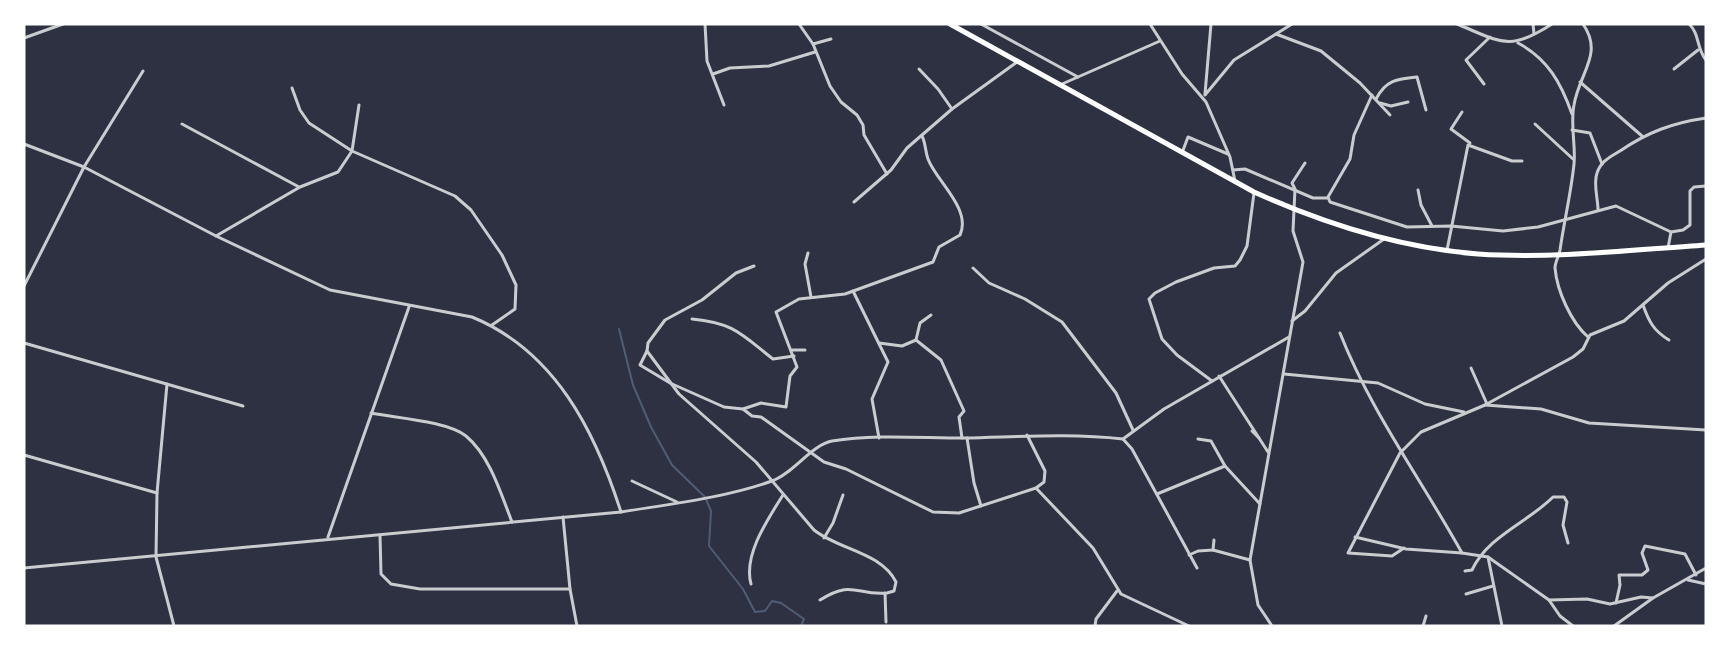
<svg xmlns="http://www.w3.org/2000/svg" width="1730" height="650" viewBox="0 0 1730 650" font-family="'Work Sans',sans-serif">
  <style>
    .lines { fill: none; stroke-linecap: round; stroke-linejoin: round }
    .stream { stroke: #4f5d75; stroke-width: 2 }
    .minor { stroke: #caccd0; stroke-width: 3 }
    .trunk { stroke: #fff; stroke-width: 5 }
  </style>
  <rect width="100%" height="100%" fill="#2d3142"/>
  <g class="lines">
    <!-- stream -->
    <polyline class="stream" points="619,329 633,385 651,427 672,465 705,497 711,511 709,546 743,589 755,612 765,611 772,601 781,603 804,619 801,626"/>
    <!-- minor -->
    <g class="minor">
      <polyline points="705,24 707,61 724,105"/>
      <polyline points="799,24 813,44 831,39"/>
      <polyline points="981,24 1078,77"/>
      <polyline points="1150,24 1182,74 1206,102 1230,157 1235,181"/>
      <path d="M1457,24C1501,42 1509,52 1552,24"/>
      <polyline points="1533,24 1534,34"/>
      <path d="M1583,24C1604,54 1579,73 1574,105C1570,125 1576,145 1574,164C1571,193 1564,222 1560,250C1559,256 1555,262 1555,268C1557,291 1571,322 1588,337"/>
      <path d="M1689,24C1700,34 1696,48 1706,60"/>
      <polyline points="1276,34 1321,51 1360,83 1390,115"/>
      <polyline points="24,38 63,24"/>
      <path d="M1518,43C1548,59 1561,83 1572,114"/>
      <polyline points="813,44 830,86 841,102 857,115 863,125 864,135 887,174"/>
      <polyline points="919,69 938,89 952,109"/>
      <polyline points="1674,69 1698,50"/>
      <polyline points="713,74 730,68 769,66 815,52"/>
      <polyline points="1580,82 1642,136"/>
      <polyline points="1062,84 1160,41"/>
      <polyline points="1484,84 1466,60 1490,37"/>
      <polyline points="292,88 300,110 309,123 352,151 455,196 471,210 502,255 516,285 515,309 492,325"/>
      <polyline points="1205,94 1211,24"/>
      <polyline points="1205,95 1234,60 1292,24"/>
      <polyline points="1372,95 1354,135 1350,159 1328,197 1330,202 1407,227 1451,226 1503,231 1538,227 1616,206 1671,232"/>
      <path d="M1376,99C1386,80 1397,79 1417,77L1426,110"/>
      <polyline points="1380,103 1391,106 1408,102"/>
      <polyline points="1462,112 1451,129 1470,143"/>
      <polyline points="182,124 299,187"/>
      <polyline points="1535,124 1573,159"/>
      <polyline points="1572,130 1590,133 1602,164"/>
      <path d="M24,144L84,167L216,236L330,290L472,317C555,351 595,431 621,512"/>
      <polyline points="1182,153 1188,137 1228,154"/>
      <polyline points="1233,170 1245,169 1313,198 1328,198"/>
      <polyline points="1418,190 1421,205 1432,226"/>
      <polyline points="854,202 891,170 907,148 952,109 1017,62"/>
      <path d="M1598,210C1598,198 1593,184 1597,173C1601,161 1610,157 1620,151C1648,132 1672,123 1706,118"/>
      <polyline points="216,236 300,187 338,172 352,151 359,105"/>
      <polyline points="1668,248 1671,232 1683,230 1690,225 1690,191 1694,187 1706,186"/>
      <polyline points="1447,250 1468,145 1512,161 1522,161"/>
      <polyline points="808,253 805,264 811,297"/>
      <path d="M754,266L736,273L702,300L665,320L648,343L647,351L679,394L756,462L814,530C839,550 881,552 896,582L894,591L887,593C856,596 853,579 820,600"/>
      <polyline points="973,268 989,283 1025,299 1062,322 1116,393 1133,430"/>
      <polyline points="24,286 84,167 143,71"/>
      <polyline points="853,291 888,362 872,399 879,438"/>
      <path d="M1643,305C1649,322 1654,331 1669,340"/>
      <path d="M692,319C734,323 741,334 773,359L794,356"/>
      <polyline points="1292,321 1305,311 1336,273 1384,239"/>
      <path d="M1340,333C1371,412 1421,479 1462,553L1488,557L1502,626"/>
      <polyline points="916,340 920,323 931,315"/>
      <polyline points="24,343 243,406"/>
      <polyline points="879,343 902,346 916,340 941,360 964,411 959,417 962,438"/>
      <polyline points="792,350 805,350"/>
      <path d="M647,351L640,365L670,383L724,407L743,409L761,403L786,407L790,376L797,367L776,312L799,299L845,294L933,262L939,247L960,235C972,209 936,181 928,159C925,151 926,144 922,136"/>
      <polyline points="1471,368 1487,404"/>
      <polyline points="1284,374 1378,383 1425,404 1464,412"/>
      <polyline points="1219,376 1268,452"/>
      <polyline points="1212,381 1177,355 1162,339 1149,299 1155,293 1176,282 1214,268 1235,266 1240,260 1247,246 1254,193"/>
      <polyline points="167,384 157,493 156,557 174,626"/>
      <polyline points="1485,405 1541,409 1589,423 1706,430"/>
      <polyline points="743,409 752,416 761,417 824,462 846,469 933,512 959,513 1036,488 1044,482 1045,471 1027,435"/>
      <path d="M371,413C396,418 447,421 466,436C490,456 501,494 512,522"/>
      <polyline points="1252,431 1259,438"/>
      <polyline points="967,438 974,483 981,506"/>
      <polyline points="1123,439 1132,449 1197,568"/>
      <polyline points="1198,439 1211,441 1225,466"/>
      <polyline points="24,455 157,493"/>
      <polyline points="632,481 677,502"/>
      <polyline points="1036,488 1093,548 1121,594 1189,626"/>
      <polyline points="1157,494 1225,466 1260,504"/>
      <polyline points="563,517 570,589 577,626"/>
      <polyline points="380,535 381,574 391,584 420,589 570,589"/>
      <polyline points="328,537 409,307"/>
      <polyline points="1355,537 1406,549 1462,553"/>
      <polyline points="824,538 833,523 843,495"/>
      <polyline points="1404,548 1392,556 1348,553 1400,453 1421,432 1485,405 1573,357 1583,349 1590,335 1624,321 1668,283 1706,259"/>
      <polyline points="1213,550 1250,560"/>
      <polyline points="1189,555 1198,551 1213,550 1214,540"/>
      <polyline points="1488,557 1549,600 1587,599 1610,604 1641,597 1653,598"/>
      <path d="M24,568L621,512C670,504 724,498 772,481C794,473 811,445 832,441C876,434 920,438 964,438C1018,437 1070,433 1123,439L1164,409L1289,337"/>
      <path d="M1465,571L1472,570C1488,536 1527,523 1553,497H1564L1567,502L1563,525L1568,543"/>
      <polyline points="1688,580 1706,584"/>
      <path d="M751,584C743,555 768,519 783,495"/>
      <polyline points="885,593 886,622"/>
      <polyline points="1466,594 1493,586"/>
      <polyline points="1549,600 1560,616 1573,626"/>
      <polyline points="1616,603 1620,585 1619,575 1642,575 1648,570 1642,553 1645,546 1685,554 1696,575"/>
      <polyline points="1095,626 1096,619 1117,591"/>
      <polyline points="1272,626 1258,605 1250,560 1303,262 1293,231 1295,189 1292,183 1305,163"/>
      <polyline points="1423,626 1426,616"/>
      <polyline points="1614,626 1653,598 1706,568"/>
    </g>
    <!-- trunk -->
    <path class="trunk" d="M950,24L1254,192C1325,224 1399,248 1478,254C1553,259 1631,250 1706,245"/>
  </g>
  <!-- border -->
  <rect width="1730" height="650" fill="none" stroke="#ffffff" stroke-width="51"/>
</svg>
